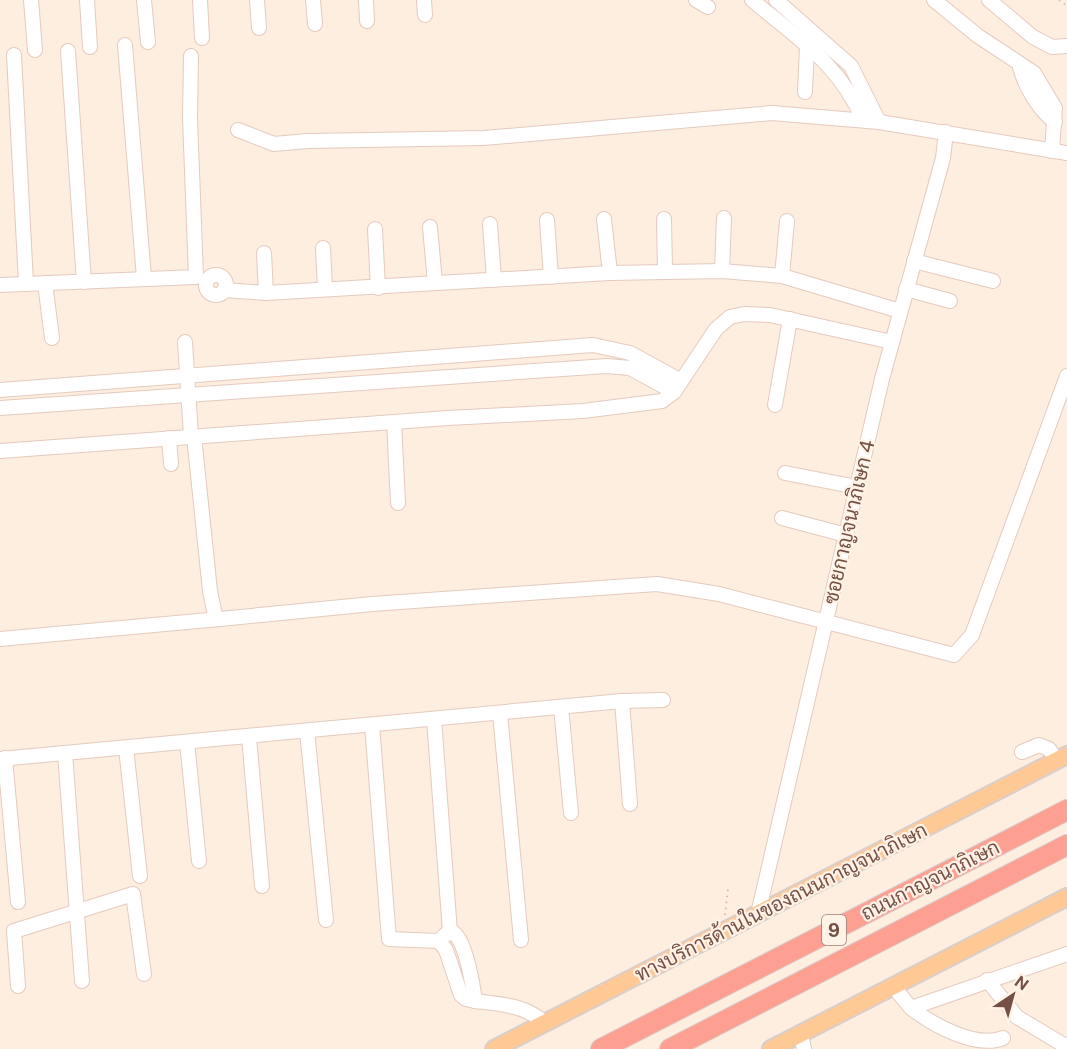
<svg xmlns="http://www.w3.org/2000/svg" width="1067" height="1049" viewBox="0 0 1067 1049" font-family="'Public Sans',Sarabun,sans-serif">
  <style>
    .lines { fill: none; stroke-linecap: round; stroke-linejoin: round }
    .minor-casing { stroke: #e4cabe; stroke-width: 16 }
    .major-casing { stroke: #d9cecb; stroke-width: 20 }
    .highway-casing { stroke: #d9cecb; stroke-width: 22 }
    .path { stroke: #daa999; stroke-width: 1.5; stroke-dasharray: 1.5 4.5; stroke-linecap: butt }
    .minor { stroke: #fff; stroke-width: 14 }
    .major { stroke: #ffc995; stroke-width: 16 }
    .highway { stroke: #fd9f91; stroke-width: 20 }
    .labels { text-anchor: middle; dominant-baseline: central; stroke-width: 4.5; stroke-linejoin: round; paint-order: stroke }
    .shield { fill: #fff2e7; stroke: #9f8176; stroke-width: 1.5 }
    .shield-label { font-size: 18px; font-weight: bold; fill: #765045 }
    .street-label { font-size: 20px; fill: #765045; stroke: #fff2e7 }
  </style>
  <rect width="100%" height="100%" fill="#feeee0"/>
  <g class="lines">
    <!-- minor casing -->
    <g class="minor-casing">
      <g id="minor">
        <polyline points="31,0 35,50"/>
        <polyline points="87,0 90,47"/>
        <polyline points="144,0 148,42"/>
        <polyline points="200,0 202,38"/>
        <polyline points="257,0 259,28"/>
        <polyline points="313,0 315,24"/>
        <polyline points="366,0 367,21"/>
        <polyline points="424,0 425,15"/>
        <polyline points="696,0 708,7"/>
        <path d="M752,0C797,38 840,64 863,120"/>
        <polyline points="776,0 851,66 879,122"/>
        <polyline points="934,0 978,36 1034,73 1055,108 1052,151"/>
        <polyline points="989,0 1033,37 1052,47 1067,46"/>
        <polyline points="125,45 144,278"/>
        <polyline points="68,51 84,282"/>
        <polyline points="14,55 26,283"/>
        <path d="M1020,67C1025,87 1039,110 1055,122"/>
        <polyline points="805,92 807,46"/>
        <polyline points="238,130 274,144 307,141 484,138 772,113 879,122 1067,153"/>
        <polyline points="604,219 610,273"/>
        <polyline points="664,219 665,272"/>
        <polyline points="547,220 551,277"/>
        <polyline points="490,224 494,280"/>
        <polyline points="430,227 435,283"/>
        <polyline points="375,229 378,288"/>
        <polyline points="323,248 325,289"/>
        <polyline points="264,253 266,293"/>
        <polyline points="914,261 993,281"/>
        <polyline points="722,271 724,218"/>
        <circle cx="216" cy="285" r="10"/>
        <polyline points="782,276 787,221"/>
        <polyline points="45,283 52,338"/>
        <polyline points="0,285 196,277 190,118 191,56"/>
        <polyline points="906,289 950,301"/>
        <polyline points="224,290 266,293 610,273 722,271 782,276 900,311"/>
        <polyline points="185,342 191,436"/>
        <polyline points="0,390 593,345 630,353 681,381"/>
        <polyline points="775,405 790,319"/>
        <polyline points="0,408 607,366 630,368 674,392"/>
        <polyline points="394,422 398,503"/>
        <polyline points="194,436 210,591 215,615 220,619 372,604 657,584 719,594 954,655 972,635 1067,376"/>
        <polyline points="169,438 171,464"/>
        <polyline points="0,451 448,418 583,411 662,401 674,392 716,329 730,317 744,314 770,315 892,342"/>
        <polyline points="785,473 857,487"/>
        <polyline points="782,518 846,535"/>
        <polyline points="0,639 220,619"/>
        <polyline points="622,701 630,804"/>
        <polyline points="561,707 571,813"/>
        <polyline points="500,713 521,940"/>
        <polyline points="434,719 450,932"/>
        <path d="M372,725L389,939L439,941L446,934L454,933C466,943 473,985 475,1001C500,1004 525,1005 545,1023"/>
        <polyline points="307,731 326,920"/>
        <polyline points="249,737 262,886"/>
        <polyline points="187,742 199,861"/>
        <polyline points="126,748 140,876"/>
        <polyline points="1022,752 1039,745 1049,749 1057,760"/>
        <polyline points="65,753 82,981"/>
        <polyline points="5,758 18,902"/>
        <polyline points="0,759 622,701 663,700"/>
        <polyline points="758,914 882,379 943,158 946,132"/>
        <polyline points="439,941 446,950 461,995 466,999 475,1001"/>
        <polyline points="987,980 1017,1017 1067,1047"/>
        <polyline points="18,986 14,931 133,894 144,974"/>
        <polyline points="893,986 911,1008 1067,954"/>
        <path d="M911,1008C933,1025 976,1049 1003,1038"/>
        <polyline points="801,1034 804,1049"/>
      </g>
    </g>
    <!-- major casing -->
    <g class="major-casing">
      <g id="major">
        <polyline points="494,1049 1067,755"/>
        <polyline points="771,1049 1067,897"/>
      </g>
    </g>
    <!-- highway casing -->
    <g class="highway-casing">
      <g id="highway">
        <polyline points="601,1049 1067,810"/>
        <polyline points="670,1049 1067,845"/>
      </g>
    </g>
    <!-- path -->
    <g class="path">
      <polyline points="1059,0 1067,6"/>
      <polyline points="725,915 728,889"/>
    </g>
    <!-- minor -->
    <use href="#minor" class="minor"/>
    <!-- major -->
    <use href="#major" class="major"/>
    <!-- highway -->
    <use href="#highway" class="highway"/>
  </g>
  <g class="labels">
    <!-- shield labels -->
    <rect class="shield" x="822" y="915" width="24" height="30" rx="4.5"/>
    <g class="shield-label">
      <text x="834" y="930">9</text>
    </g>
    <!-- street labels -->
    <g class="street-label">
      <text transform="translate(849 522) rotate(-77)">ซอยกาญจนาภิเษก 4</text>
      <text transform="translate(930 880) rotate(-27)">ถนนกาญจนาภิเษก</text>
      <text transform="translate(781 902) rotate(-27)">ทางบริการด้านในของถนนกาญจนาภิเษก</text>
    </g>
  </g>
  <!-- north arrow -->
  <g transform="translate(1013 995) rotate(36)" stroke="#fff2e7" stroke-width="4.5" paint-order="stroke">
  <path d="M0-4.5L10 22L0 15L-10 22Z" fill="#765045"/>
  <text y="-9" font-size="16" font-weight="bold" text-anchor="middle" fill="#765045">N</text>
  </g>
</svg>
